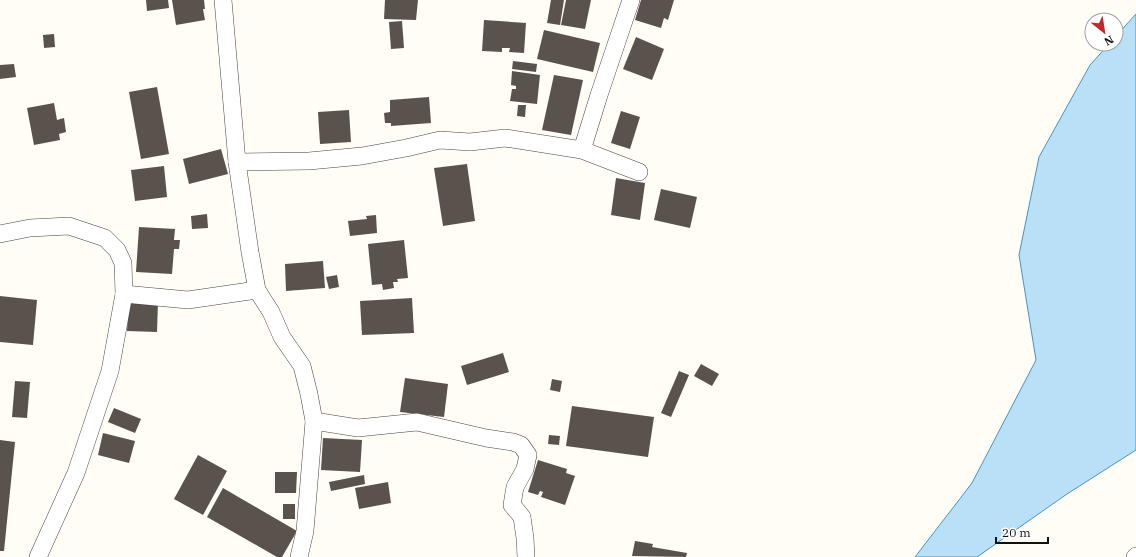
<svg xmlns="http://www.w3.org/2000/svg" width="1136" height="557" viewBox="0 0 1136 557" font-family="'IBM Plex Serif',serif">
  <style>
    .water { fill: #b9e0f7; stroke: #3f96cf }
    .building { fill: #5a524d }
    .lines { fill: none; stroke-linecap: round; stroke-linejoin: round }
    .street-casing { stroke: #444; stroke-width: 18 }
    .street { stroke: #fff; stroke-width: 17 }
  </style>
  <rect width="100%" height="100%" fill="#fffdf5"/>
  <!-- water -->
  <polygon class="water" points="1136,14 1136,450 1067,494 977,557 915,557 972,483 1036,360 1019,255 1039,157 1090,65 1109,44 1116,44 1116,36"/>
  <!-- building -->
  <g class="building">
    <polygon points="146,0 168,0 169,8 147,11"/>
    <polygon points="172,0 204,0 205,9 203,9 205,20 176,25"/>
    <polygon points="385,0 418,0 416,20 384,19"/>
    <polygon points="551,0 564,0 560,25 547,23"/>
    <polygon points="566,0 591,0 585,29 561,25"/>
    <polygon points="641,0 674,0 668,20 664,18 661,28 635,20"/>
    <polygon points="484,20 526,23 524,53 509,52 510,48 502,48 502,52 482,51"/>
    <polygon points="402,21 404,48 391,49 389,22"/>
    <polygon points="544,30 600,43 593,72 537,59"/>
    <polygon points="54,34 55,47 44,48 43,35"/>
    <polygon points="636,37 664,49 652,80 623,69"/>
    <polygon points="513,61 537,64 536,72 512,69"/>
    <polygon points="14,64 16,77 0,79 0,65"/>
    <polygon points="512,71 540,75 537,104 510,101 512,89 516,89 516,86 511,85"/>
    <polygon points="554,75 583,80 571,135 542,130"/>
    <polygon points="157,87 169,154 141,159 129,92"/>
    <polygon points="429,97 431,123 391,126 391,123 385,123 384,113 390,112 390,100"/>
    <polygon points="54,103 57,120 64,118 66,132 59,134 60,140 34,145 27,108"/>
    <polygon points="518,105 526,105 525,117 517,116"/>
    <polygon points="349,110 351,142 320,144 318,112"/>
    <polygon points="621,111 640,117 630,149 611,143"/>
    <polygon points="221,149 228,174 189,184 183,159"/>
    <polygon points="467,164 475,221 443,226 434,168"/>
    <polygon points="164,166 167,197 135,201 131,170"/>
    <polygon points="616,178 645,183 640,220 611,215"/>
    <polygon points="661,189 697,197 690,228 654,220"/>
    <polygon points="207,214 208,228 192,229 191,216"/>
    <polygon points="376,215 377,233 350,236 348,221 367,219 366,216"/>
    <polygon points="139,227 175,229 174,240 180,240 179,249 174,249 172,274 136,272"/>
    <polygon points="404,240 408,278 397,279 398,282 393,282 394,288 383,290 382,284 372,285 368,244"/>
    <polygon points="323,261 325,288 286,291 285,264"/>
    <polygon points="337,275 339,287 329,289 326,277"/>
    <polygon points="0,296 37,300 33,345 0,342"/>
    <polygon points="412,298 414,333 362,335 360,301"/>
    <polygon points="129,300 158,301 157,332 127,331"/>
    <polygon points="503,353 509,372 467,385 461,366"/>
    <polygon points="701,364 719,374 712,386 694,376"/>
    <polygon points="679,371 689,375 671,417 661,413"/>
    <polygon points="405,378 448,384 444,417 400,412"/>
    <polygon points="552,379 562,381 560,392 550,390"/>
    <polygon points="15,381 30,382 27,418 12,417"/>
    <polygon points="572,406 654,417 648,457 566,446"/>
    <polygon points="114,408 141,419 135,433 108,422"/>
    <polygon points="103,433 135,441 129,463 98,455"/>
    <polygon points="549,435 560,436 559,445 548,444"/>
    <polygon points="323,438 362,440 360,472 321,470"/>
    <polygon points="0,440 15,442 4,551 0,551"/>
    <polygon points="198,455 227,471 203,515 174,499"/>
    <polygon points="538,460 567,469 566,473 575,476 565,505 541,497 543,492 540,491 538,495 528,492"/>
    <polygon points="275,472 297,472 296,493 275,493"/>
    <polygon points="364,475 365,484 331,491 329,482"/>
    <polygon points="388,482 391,503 359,509 355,488"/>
    <polygon points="223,488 297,531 282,557 277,557 207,517"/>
    <rect x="283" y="504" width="12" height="15"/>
    <polygon points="635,541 653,544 652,547 687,553 686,557 632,556"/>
  </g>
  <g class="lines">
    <!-- street casing -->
    <g class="street-casing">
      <g id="street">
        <polyline points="223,0 237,162 250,252 257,290 271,312 282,337 302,366 309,394 314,421 305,531 299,557"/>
        <polyline points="582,150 599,95 631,0"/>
        <polyline points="237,162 309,161 362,156 406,148 440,140 470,142 505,138 582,150 639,172"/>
        <polyline points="0,234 30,228 69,226 105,238 117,250 123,263 124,294 110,371 76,473 38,557"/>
        <polyline points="124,294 188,300 257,290"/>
        <polyline points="314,421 358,428 417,422 486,438 513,442 521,445 528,455 525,469 515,487 512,505 522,517 525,538 526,557"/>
        <polyline points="1135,557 1136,556"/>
      </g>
    </g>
    <!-- street -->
    <use href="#street" class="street"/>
  </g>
  <!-- north arrow -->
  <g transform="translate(1104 32) rotate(150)"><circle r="19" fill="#ffffff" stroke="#a0a0a0"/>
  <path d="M0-3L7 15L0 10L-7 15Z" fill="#c4262e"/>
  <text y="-6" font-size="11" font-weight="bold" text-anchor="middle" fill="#111111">N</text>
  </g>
  <!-- scale -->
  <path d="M996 537v6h52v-6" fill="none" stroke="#111111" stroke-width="2"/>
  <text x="1002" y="537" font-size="12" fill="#111111" stroke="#ffffff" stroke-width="3" paint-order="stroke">20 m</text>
</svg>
